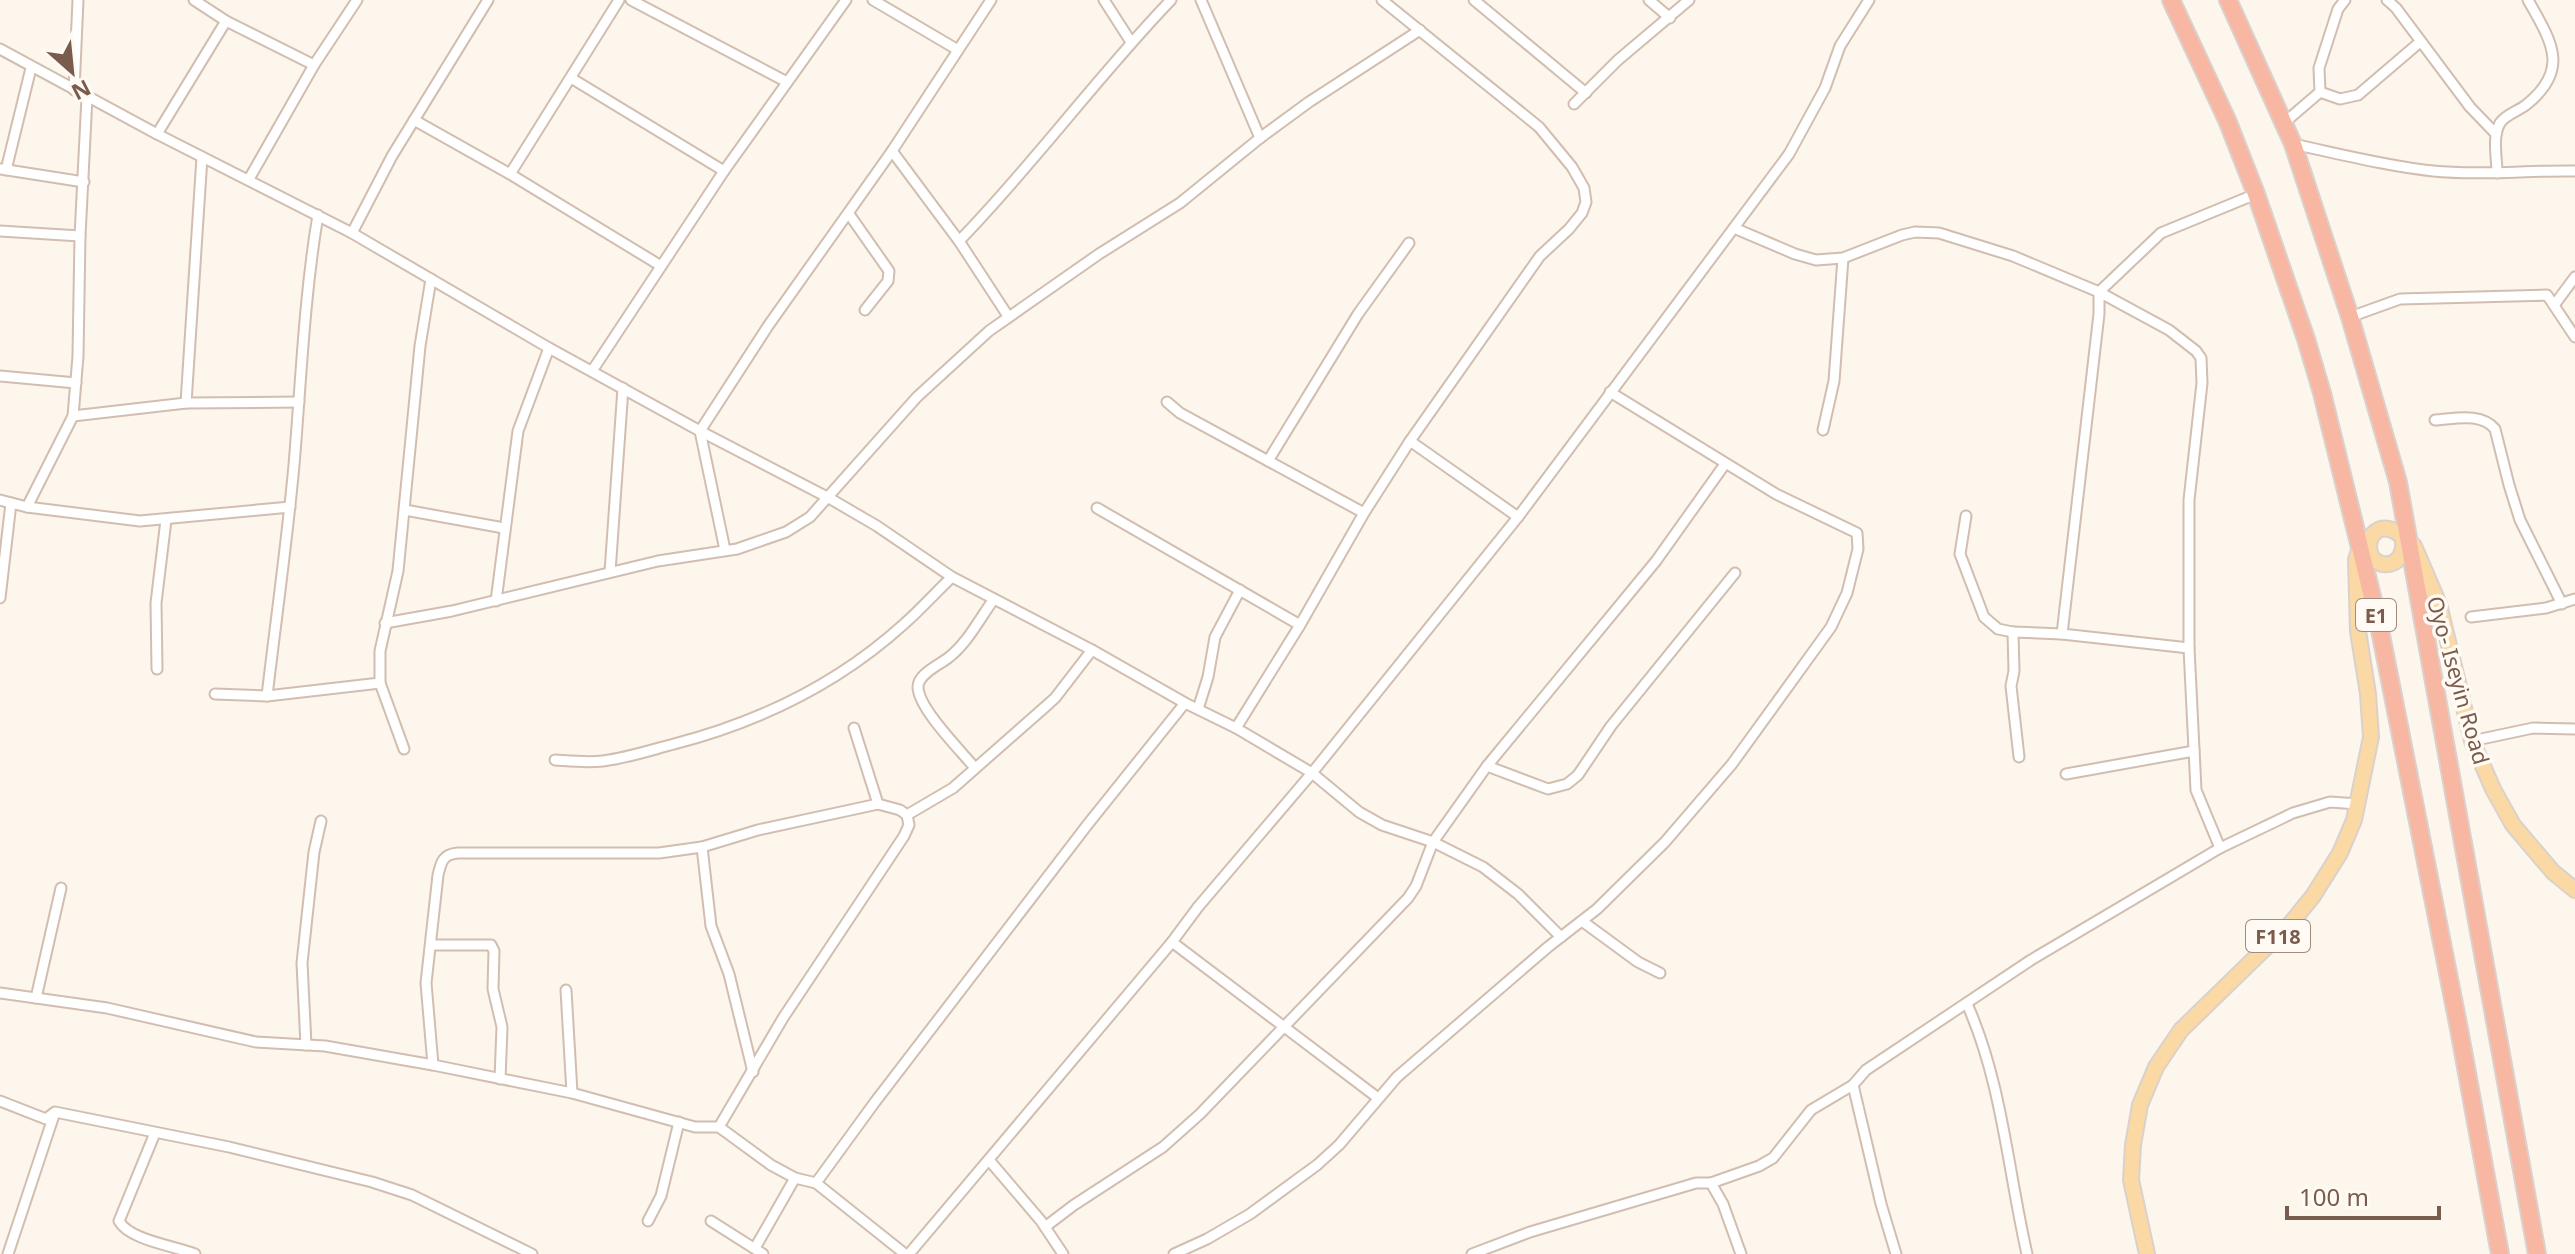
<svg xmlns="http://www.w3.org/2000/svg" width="2575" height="1254" viewBox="0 0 2575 1254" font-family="'Noto Sans',sans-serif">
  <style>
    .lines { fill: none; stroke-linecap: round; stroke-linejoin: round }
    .street-casing { stroke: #d1beb0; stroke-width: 13 }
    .primary-casing { stroke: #dad1cd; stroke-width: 18 }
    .highway-casing { stroke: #dad1cd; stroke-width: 20 }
    .street { stroke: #fff; stroke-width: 9 }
    .primary { stroke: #fbd9a5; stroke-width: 14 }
    .highway { stroke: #f7b7a3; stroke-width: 16 }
    .labels { text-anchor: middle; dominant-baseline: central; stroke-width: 7; stroke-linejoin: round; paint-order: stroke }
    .shield { fill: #fffaf3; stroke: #a28b7f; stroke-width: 2 }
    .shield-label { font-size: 20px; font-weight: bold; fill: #7a5c4d }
    .street-label { font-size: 22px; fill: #7a5c4d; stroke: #fffaf3 }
  </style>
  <rect width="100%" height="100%" fill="#fdf6ec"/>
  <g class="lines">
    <!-- street casing -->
    <g class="street-casing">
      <g id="street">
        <polyline points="194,0 226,21 314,65"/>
        <polyline points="631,0 787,82"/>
        <polyline points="873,0 958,50"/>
        <polyline points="1104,0 1131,42"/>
        <polyline points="1201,0 1260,138"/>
        <polyline points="1474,0 1586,93"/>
        <polyline points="1649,0 1670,18"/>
        <polyline points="2387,0 2396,8 2470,107 2496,134"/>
        <polyline points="0,49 157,134 352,233 549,348 700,431 829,498 877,526 952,577 1092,650 1185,703 1236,728 1312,773 1359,812 1382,825 1433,842 1483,867 1518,894 1561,937"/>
        <polyline points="571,78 724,171"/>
        <polyline points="74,90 78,0"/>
        <polyline points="2320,92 2340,99 2358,95 2420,42"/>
        <polyline points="1574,104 1618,60 1689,0"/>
        <polyline points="414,120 510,174 661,266"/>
        <polyline points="2285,122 2320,92 2319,68 2338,9 2345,0"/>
        <polyline points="157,134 226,21"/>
        <path d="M2293,144C2340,154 2386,166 2433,171C2480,176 2528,170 2575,171"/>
        <polyline points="892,151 959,241 1008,316"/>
        <polyline points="1,169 84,182"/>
        <polyline points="6,170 31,68"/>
        <path d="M2497,173C2497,158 2492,137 2500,123C2505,115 2518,111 2526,105C2571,69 2551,41 2528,0"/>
        <polyline points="510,174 619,0"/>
        <polyline points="249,179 314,65 357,0"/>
        <polyline points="849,214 889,271 888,281 865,310"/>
        <polyline points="1734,228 1795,254 1816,260 1843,258 1902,235 1915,232 1939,233 2013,256 2099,292 2169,330 2196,351 2201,358 2202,383 2189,500 2189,648 2196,790 2220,848"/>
        <polyline points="0,231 80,236"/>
        <polyline points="352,233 392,156 488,0"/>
        <path d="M959,241C1034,164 1097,77 1171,0"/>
        <polyline points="2555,304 2575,277"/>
        <polyline points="2350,317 2400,299 2547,295 2575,337"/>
        <polyline points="592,371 724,171 846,0"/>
        <polyline points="0,376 76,383"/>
        <polyline points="1167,402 1180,413 1364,513"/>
        <polyline points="186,403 202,157"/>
        <polyline points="73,416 186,403 299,402"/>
        <path d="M2435,420C2454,419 2481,412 2495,429L2509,485L2520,520L2562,604"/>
        <polyline points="1823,430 1834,381 1843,258"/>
        <polyline points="1410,441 1518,517"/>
        <polyline points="1268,461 1358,314 1409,243"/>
        <polyline points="0,500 27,507 140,521 290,507"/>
        <polyline points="27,507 73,416 78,356 80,236 87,97"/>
        <polyline points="1097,508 1300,625"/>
        <polyline points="405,510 504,528"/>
        <polyline points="1966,516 1960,554 1984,617 1998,629 2013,632 2062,634 2189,648"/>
        <polyline points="725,550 700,431 768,326 892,151 991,0"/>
        <polyline points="610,572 623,388"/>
        <polyline points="0,598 11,503"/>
        <polyline points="496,601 518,431 549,348"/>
        <polyline points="2471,617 2546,608 2575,599"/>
        <polyline points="385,623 452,611 658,561 737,549 786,532 810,517 917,397 989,331 1099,254 1180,203 1260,138 1309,102 1420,30"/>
        <polyline points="2013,632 2014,671 2011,686 2019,757"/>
        <polyline points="2062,634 2099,314 2099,292 2161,233 2256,194"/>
        <polyline points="157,669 156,603 166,520"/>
        <polyline points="215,694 267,696 380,683"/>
        <path d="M267,696C276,619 287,542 294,465C301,382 304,298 318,215"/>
        <polyline points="1198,709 1208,677 1215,637 1240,590"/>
        <polyline points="854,728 878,804"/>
        <polyline points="1236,728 1300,625 1364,513 1410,441 1540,256 1569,229 1582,213 1586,202 1584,188 1572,167 1539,127 1382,0"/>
        <polyline points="2472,741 2533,728 2575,729"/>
        <polyline points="404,749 380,683 380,651 398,571 420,346 431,279"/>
        <path d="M555,760C570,761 587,763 603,761C627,758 651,750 674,744C759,722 839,683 904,624C921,609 936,592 952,577"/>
        <polyline points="1487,766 1548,789 1567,784 1578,775 1611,726 1735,573"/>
        <path d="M975,768C961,751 918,708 918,687C918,674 939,665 948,658C967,644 980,618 994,599"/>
        <polyline points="2066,774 2194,751"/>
        <polyline points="907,815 953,788 1045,707 1055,698 1092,650"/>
        <polyline points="702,847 711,926 729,974 753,1072"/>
        <polyline points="1582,921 1638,962 1660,973"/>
        <polyline points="1172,942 1378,1098"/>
        <polyline points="431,945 491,945 494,951 493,989 502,1027 500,1079"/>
        <polyline points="566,990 572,1093"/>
        <polyline points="0,993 107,1008 256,1042 325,1046 433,1065 572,1093 695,1127 719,1127 771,1165 795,1178 816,1183 905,1254"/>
        <polyline points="36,998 61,888"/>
        <path d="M1967,1004C2002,1082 2008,1171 2027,1254"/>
        <polyline points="306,1045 302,963 314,852 321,821"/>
        <path d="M433,1065L426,983L438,875C441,862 443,854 458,853H659L702,847L758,830L878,804L900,810L907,815"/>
        <polyline points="1853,1085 1881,1204 1896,1254"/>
        <polyline points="0,1101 46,1119 55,1112 229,1147 372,1182 412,1195 532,1254"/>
        <polyline points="719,1127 783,1018 904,836 909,825 907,815"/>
        <path d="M155,1133L119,1221C129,1240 175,1246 195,1254"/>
        <polyline points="989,1160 1041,1221 1063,1254"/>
        <polyline points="816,1183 875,1102 1088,824 1185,703"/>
        <polyline points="1711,1183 1759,1166 1773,1158 1811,1110 1853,1085 1866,1070 2031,960 2220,848 2293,813 2330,802 2358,804"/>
        <polyline points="648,1221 661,1196 679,1122"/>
        <polyline points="711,1221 763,1254"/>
        <polyline points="1045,1227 1074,1205 1163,1147 1200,1114 1408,898 1416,886 1433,842 1487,766 1656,561 1725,464"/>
        <polyline points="755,1248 795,1178"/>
        <polyline points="8,1254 54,1115"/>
        <polyline points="909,1254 1172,942 1198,907 1312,773 1518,517 1789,154 1825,88 1840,46 1869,0"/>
        <polyline points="1174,1254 1207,1239 1250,1214 1317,1165 1339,1145 1397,1077 1548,947 1597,909 1665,842 1732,764 1831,627 1847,593 1858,549 1857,533 1776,494 1610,392"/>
        <polyline points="1472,1254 1530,1232 1696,1183 1711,1183 1723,1204 1741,1254"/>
      </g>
    </g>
    <!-- primary casing -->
    <g class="primary-casing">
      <g id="primary">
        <polyline points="2398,532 2414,546 2439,604 2472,741 2493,789 2513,825 2553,872 2575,890"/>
        <path d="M2360,547C2366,552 2374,562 2382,564C2399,567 2406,550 2402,537C2384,518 2361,534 2372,558"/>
        <polyline points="2147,1254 2131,1180 2133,1145 2140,1105 2156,1067 2181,1030 2291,923 2313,896 2340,853 2354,820 2371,737 2368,694 2358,631 2356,560 2360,547 2371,536"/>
      </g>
    </g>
    <!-- highway casing -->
    <g class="highway-casing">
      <g id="highway">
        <polyline points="2171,0 2227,120 2256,194 2306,339 2322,393 2379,625 2459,1029 2500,1254"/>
        <polyline points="2228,0 2293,144 2350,317 2398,482 2537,1254"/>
      </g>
    </g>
    <!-- street -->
    <use href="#street" class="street"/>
    <!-- primary -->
    <use href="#primary" class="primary"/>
    <!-- highway -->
    <use href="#highway" class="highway"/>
  </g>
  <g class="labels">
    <!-- shield labels -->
    <g class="shield">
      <rect x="2356" y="599" width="40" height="32" rx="6"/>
      <rect x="2246" y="920" width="64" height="32" rx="6"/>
    </g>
    <g class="shield-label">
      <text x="2376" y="615">E1</text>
      <text x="2278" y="936">F118</text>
    </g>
    <!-- street labels -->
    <g class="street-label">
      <text transform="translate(2459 680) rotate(74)">Oyo- Iseyin Road</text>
    </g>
  </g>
  <!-- north arrow -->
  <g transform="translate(72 72) rotate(153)" stroke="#fffaf3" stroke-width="6" paint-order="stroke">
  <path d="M0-6L14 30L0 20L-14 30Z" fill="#7a5c4d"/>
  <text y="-12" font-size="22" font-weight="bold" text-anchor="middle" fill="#7a5c4d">N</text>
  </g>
  <!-- scale -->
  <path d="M2287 1206v12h152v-12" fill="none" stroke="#7a5c4d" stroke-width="4"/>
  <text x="2299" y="1206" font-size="24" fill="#7a5c4d" stroke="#fffaf3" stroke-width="6" paint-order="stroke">100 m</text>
</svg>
